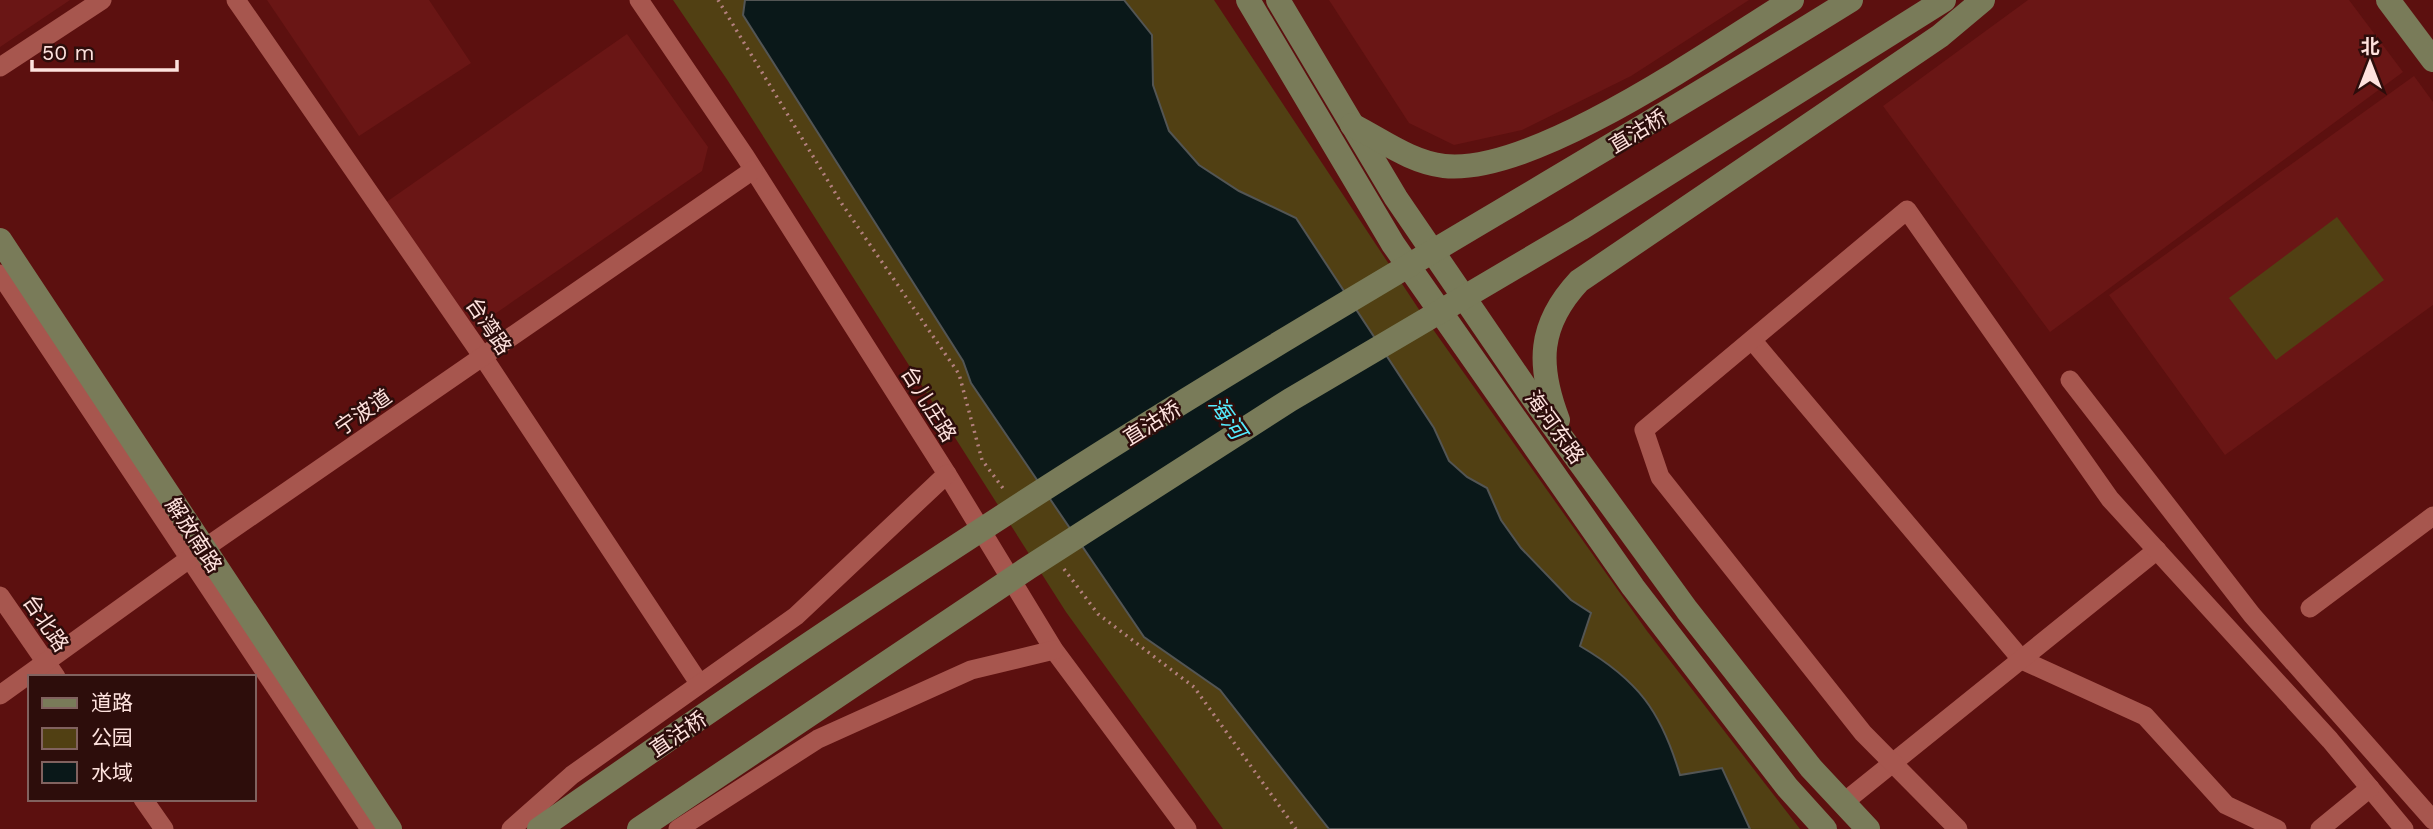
<svg xmlns="http://www.w3.org/2000/svg" width="2433" height="829" viewBox="0 0 2433 829" font-family="'Work Sans','Noto Sans SC',sans-serif">
  <style>
    .built { fill: #6a1615 }
    .green { fill: #514013 }
    .water { fill: #0a1819; stroke: #535554; stroke-width: 2 }
    .lines { fill: none; stroke-linecap: round; stroke-linejoin: round }
    .path { stroke: #b3807e; stroke-width: 3.5; stroke-dasharray: 2 5; stroke-linecap: butt }
    .minor { stroke: #a7564e; stroke-width: 19 }
    .major { stroke: #797b59; stroke-width: 24 }
    .labels { text-anchor: middle; dominant-baseline: central; stroke-width: 5; stroke-linejoin: round; paint-order: stroke }
    .street-label { font-size: 21px; fill: #fee2de; stroke: #2d0d0b }
    .water-label { font-size: 23px; font-style: italic; fill: #55ebfe; stroke: #2d0d0b }
  </style>
  <rect width="100%" height="100%" fill="#5c100f"/>
  <!-- built -->
  <g class="built">
    <polygon points="0,0 70,0 0,47"/>
    <polygon points="267,0 429,0 471,63 359,136"/>
    <polygon points="1329,0 1749,0 1631,76 1522,130 1454,145 1409,123"/>
    <polygon points="2028,0 2349,0 2403,72 2050,332 1883,106"/>
    <polygon points="627,34 708,147 702,171 473,329 385,203"/>
    <polygon points="2414,76 2433,102 2433,305 2225,455 2109,295"/>
  </g>
  <!-- green -->
  <g class="green">
    <polygon points="673,0 1214,0 1420,311 1647,631 1800,829 1223,829 1066,612 728,81"/>
    <polygon points="2337,217 2384,280 2276,360 2229,298"/>
  </g>
  <!-- water -->
  <path class="water" d="M745,0H1124L1152,35L1153,85L1169,131L1199,165L1239,191L1296,218L1434,428L1449,461L1467,477L1487,488L1501,520L1521,548L1571,600L1591,613L1580,646C1638,680 1661,711 1680,775L1722,768L1750,829H1329L1220,690L1144,637L971,383L963,361L743,15Z"/>
  <g class="lines">
    <!-- path -->
    <g class="path">
      <polyline points="718,0 842,204 959,374 982,460 1005,491"/>
      <polyline points="1064,569 1098,614 1194,687 1296,829"/>
    </g>
    <!-- minor -->
    <g class="minor">
      <polyline points="236,0 483,357 699,683"/>
      <polyline points="639,0 745,156 947,474 1054,650 1187,829"/>
      <polyline points="0,67 102,0"/>
      <polyline points="0,274 370,829"/>
      <polyline points="1752,340 2022,660 2145,716 2226,805 2277,829"/>
      <polyline points="2070,380 2252,615 2433,820"/>
      <polyline points="0,596 56,677"/>
      <polyline points="2310,608 2433,516"/>
      <polyline points="0,695 189,559 753,170"/>
      <polyline points="143,799 164,829"/>
      <polyline points="1843,803 2157,550"/>
      <polyline points="511,829 572,775 796,616 947,474"/>
      <polyline points="678,829 818,739 971,670 1054,650"/>
      <polyline points="1958,829 1863,733 1660,477 1644,430 1907,210 2110,499 2330,740 2404,829"/>
      <polyline points="2320,829 2370,788"/>
    </g>
    <!-- major -->
    <g class="major">
      <polyline points="1248,0 1393,244 1633,587 1787,787 1825,829"/>
      <polyline points="1278,0 1396,198 1530,394 1687,610 1811,768 1868,829"/>
      <polyline points="2388,0 2433,60"/>
      <path d="M1352,125C1382,140 1410,162 1444,166C1534,176 1714,48 1792,0"/>
      <polyline points="0,240 390,829"/>
      <path d="M1558,420C1537,365 1538,325 1579,281L1940,36L1983,0"/>
      <path d="M539,829C690,724 843,619 998,519C1276,337 1568,176 1851,0"/>
      <polyline points="639,829 1028,568 1290,400 1580,229 1944,0"/>
    </g>
  </g>
  <g class="labels">
    <!-- street labels -->
    <g class="street-label">
      <text transform="translate(1638 131) rotate(-31)">直沽桥</text>
      <text transform="translate(489 326) rotate(56)">台湾路</text>
      <text transform="translate(929 404) rotate(58)">台儿庄路</text>
      <text transform="translate(363 412) rotate(-35)">宁波道</text>
      <text transform="translate(1152 423) rotate(-32)">直沽桥</text>
      <text transform="translate(1555 427) rotate(54)">海河东路</text>
      <text transform="translate(194 535) rotate(57)">解放南路</text>
      <text transform="translate(46 623) rotate(56)">台北路</text>
      <text transform="translate(678 734) rotate(-34)">直沽桥</text>
    </g>
    <!-- water labels -->
    <g class="water-label">
      <text transform="translate(1227 418) rotate(55)">海河</text>
    </g>
  </g>
  <!-- legend -->
  <rect x="28" y="675" width="228" height="126" fill="#2d0d0b" stroke="#81625f" stroke-width="2"/>
  <rect x="42" y="698" width="35" height="10" fill="#797b59" stroke="#81625f" stroke-width="2"/>
  <text x="91" y="710" font-size="21" fill="#fee2de">道路</text>
  <rect x="42" y="728" width="35" height="21" fill="#514013" stroke="#81625f" stroke-width="2"/>
  <text x="91" y="745" font-size="21" fill="#fee2de">公园</text>
  <rect x="42" y="762" width="35" height="21" fill="#0a1819" stroke="#81625f" stroke-width="2"/>
  <text x="91" y="780" font-size="21" fill="#fee2de">水域</text>
  <!-- north arrow -->
  <g transform="translate(2370 63)" stroke="#2d0d0b" stroke-width="5" paint-order="stroke">
  <path d="M0-5L12 26L0 18L-12 26Z" fill="#fee2de"/>
  <text y="-10" font-size="19" font-weight="bold" text-anchor="middle" fill="#fee2de">北</text>
  </g>
  <!-- scale -->
  <path d="M32 60v10h145v-10" fill="none" stroke="#fee2de" stroke-width="3.5"/>
  <text x="42" y="60" font-size="21" fill="#fee2de" stroke="#2d0d0b" stroke-width="5" paint-order="stroke">50 m</text>
</svg>
